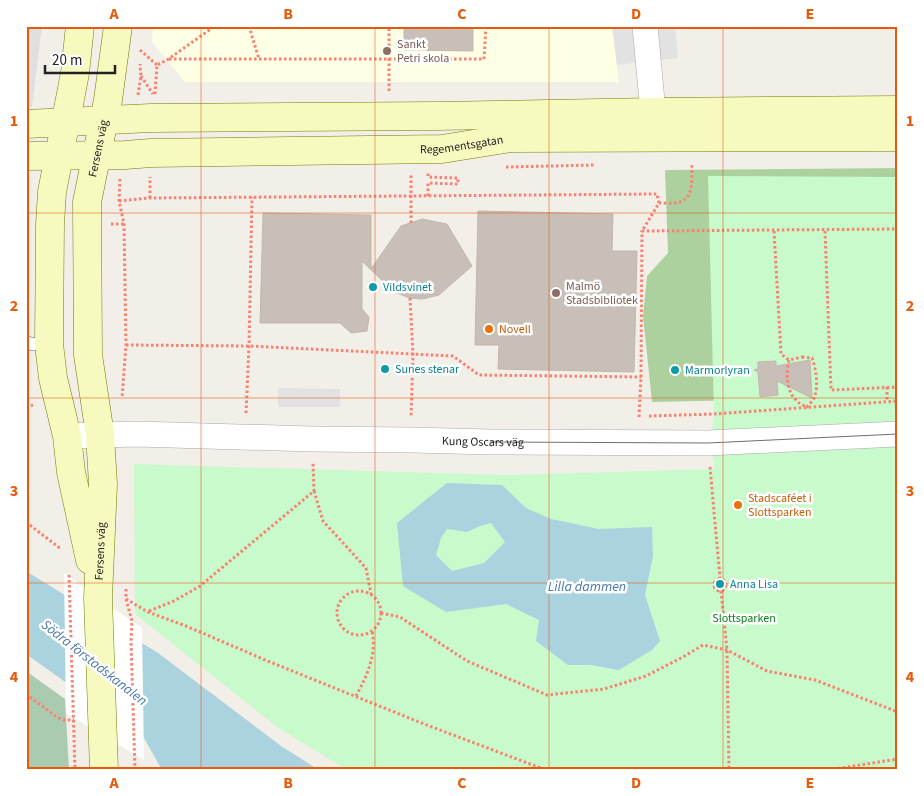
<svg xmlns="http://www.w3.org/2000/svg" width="924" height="796" viewBox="0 0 924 796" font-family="'Source Sans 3',sans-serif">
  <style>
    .residential { fill: #e0dfdf }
    .education { fill: #ffffe5 }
    .forest { fill: #add19e }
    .cemetery { fill: #aacbaf }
    .park { fill: #c8facc }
    .parking { fill: #e2e2e2 }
    .water { fill: #aad3df; fill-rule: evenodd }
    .pier { fill: #fff }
    .building { fill: #c7bfb8; stroke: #c4b6ab }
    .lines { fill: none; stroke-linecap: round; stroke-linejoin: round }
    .service-casing { stroke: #a9a9a9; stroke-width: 14 }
    .minor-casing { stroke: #a9a9a9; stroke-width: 26 }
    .secondary-casing { stroke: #707d05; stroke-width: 29 }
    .path { stroke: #fa8072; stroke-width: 3; stroke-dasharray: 2.5 2.5; stroke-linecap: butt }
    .service { stroke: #fff; stroke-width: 12 }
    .minor { stroke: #fff; stroke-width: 25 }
    .secondary { stroke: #f7fabf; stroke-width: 28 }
    .tram { stroke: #707070; stroke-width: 1 }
    .grid { fill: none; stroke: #e8590c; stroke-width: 1; stroke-opacity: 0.55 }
    .education-dot { fill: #8d6e63; stroke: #fff; stroke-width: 2 }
    .culture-dot { fill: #0f9aa8; stroke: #fff; stroke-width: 2 }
    .food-dot { fill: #e8710a; stroke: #fff; stroke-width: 2 }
    .labels { text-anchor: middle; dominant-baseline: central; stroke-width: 5; stroke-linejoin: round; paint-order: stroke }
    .education-label { font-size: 12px; fill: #785e54; stroke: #fff; text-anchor: start }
    .street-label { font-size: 12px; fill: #222; stroke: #fff }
    .culture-label { font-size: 12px; fill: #0d838f; stroke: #fff; text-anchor: start }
    .food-label { font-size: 12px; fill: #c56008; stroke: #fff; text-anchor: start }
    .park-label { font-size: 12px; fill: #0c8416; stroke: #fff }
    .water-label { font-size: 14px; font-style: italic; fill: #4a7aab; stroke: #fff }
    .neatline { fill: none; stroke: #e8590c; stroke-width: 2 }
    .grid-label { font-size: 16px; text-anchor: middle; font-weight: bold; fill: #e8590c }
  </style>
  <rect width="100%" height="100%" fill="#f2efe9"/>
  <!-- residential -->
  <polygon class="residential" points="26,26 42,26 32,107 26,107"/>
  <!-- education -->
  <polygon class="education" points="153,26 612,26 619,82 185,82 152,42"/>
  <!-- forest -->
  <polygon class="forest" points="898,168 898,266 751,400 652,402 643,316 647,276 668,253 665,170"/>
  <!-- cemetery -->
  <polygon class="cemetery" points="26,671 65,699 69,770 26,770"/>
  <!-- park -->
  <polygon class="park" points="708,176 898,177 898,770 347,770 277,727 135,614 134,464 504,475 715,469 711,450 711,440 714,414"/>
  <!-- parking -->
  <g class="parking">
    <polygon points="612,26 675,26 678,58 617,65"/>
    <polygon points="278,388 340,389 340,407 278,407"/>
  </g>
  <!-- water -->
  <g class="water">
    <path d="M447,483L502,485L526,508L551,519L599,529L652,527L653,556L645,595L660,641L652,650L619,670L591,665H568L536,641L539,620L506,604L446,612L403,586L397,523ZM491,523L505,542L484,563L452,571L436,555L441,538L447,529L467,532L480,526Z"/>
    <polygon points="26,571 158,653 281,746 319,770 162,770 144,738 26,654"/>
  </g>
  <!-- pier -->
  <polygon class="pier" points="64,573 98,598 142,628 144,760 66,713"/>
  <!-- building -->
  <g class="building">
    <polygon points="404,26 473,26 473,51 404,50"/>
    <polygon points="478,211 613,214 612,251 637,251 634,372 498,369 499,345 475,345"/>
    <polygon points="263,213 371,215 371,269 401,226 422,219 447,224 472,266 439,295 422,299 410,298 394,292 362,261 362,309 369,317 367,331 351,333 340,323 260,323"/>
    <polygon points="810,360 812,398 777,381 778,395 760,397 758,372 754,370 758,369 758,362 776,361 776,366"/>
  </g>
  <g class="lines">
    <!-- service casing -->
    <g class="service-casing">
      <polyline id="service" points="26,342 31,344 49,344"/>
    </g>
    <!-- minor casing -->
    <g class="minor-casing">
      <g id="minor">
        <polyline points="645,26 653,112"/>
        <path id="s1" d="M67,436L137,434L312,439L412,440L490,442L708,443L898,434"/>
      </g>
    </g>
    <!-- secondary casing -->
    <g class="secondary-casing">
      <g id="secondary">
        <polyline points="80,26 75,73 52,192 50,224 49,344 53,378 67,436 71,472 90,560"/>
        <polyline points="26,124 151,118 437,116 653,112 898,110"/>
        <path id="s2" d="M26,156L125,155L151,153L442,149L511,138L898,137"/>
        <path id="s3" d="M104,770L98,598L103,484L100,435L88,355L87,202L108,100L118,26"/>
      </g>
    </g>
    <!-- path -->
    <g class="path">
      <polyline points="249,26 259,59"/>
      <polyline points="140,50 157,65"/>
      <polyline points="169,59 484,59 486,26"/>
      <polyline points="141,76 153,94"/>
      <polyline points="389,91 389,26"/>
      <polyline points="155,94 157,65 167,60 215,26"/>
      <polyline points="138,95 141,76 140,64"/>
      <polyline points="506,167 595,165"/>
      <polyline points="120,179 119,201 124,224 126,345 122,398"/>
      <polyline points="428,196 428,183 458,184 458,178 428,177 428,173"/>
      <polyline points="150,198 150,177"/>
      <polyline points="119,201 150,198 657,194 659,203 642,231 898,229"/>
      <path d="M659,203C665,203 674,204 680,202C695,197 691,177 692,164"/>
      <polyline points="411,223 411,173"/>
      <polyline points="111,224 124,224"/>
      <polyline points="774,231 781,354 789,360"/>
      <polyline points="825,231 831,390 898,387"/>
      <polyline points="410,298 413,354 411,417"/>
      <polyline points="126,345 249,346 453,356 479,375 641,377"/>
      <path d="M802,357L812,358C816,369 819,386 814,398C813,401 809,404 807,407C803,405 798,403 796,400C786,391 786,372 789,360Z"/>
      <polyline points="887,387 887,401"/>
      <polyline points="26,407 33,405"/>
      <polyline points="246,413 249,346 252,197"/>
      <polyline points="649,416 714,414 898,401"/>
      <polyline points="639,417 641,377 642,231"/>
      <polyline points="710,467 720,578"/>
      <polyline points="314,491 323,521 366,568 371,594"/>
      <polyline points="26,522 61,549"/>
      <polyline points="69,575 75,770"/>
      <circle cx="720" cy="585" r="6"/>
      <polyline points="126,589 126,599 132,621 131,641 135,770"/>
      <circle cx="359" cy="613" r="22"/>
      <polyline points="721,591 727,650 729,770"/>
      <polyline points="126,599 148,612 186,626 270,662 424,724 546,770"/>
      <polyline points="149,611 174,601 200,586 314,491 313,463"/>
      <polyline points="381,613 400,617 467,661 547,695 604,689 646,676 683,657 703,645 727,650 767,671 815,680 898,712"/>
      <polyline points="26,694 57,717 64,720 74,720"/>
      <path d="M356,696C367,676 377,654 372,631"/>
      <polyline points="828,770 898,759"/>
    </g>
    <!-- service -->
    <use href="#service" class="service"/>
    <!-- minor -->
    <use href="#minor" class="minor"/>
    <!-- secondary -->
    <use href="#secondary" class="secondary"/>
    <!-- tram -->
    <polyline class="tram" points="490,442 708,443 898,434"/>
  </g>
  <!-- grid -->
  <path class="grid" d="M201,26V770M375,26V770M549,26V770M723,26V770M26,213H898M26,398H898M26,583H898"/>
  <!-- markers -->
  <g class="education-dot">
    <circle cx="387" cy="51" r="5"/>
    <circle cx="556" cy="293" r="5"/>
  </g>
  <g class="culture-dot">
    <circle cx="373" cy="287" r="5"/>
    <circle cx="385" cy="369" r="5"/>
    <circle cx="675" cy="370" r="5"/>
    <circle cx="720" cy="584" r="5"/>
  </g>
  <g class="food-dot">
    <circle cx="489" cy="329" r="5"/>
    <circle cx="738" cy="505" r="5"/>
  </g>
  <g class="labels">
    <!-- education labels -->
    <g class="education-label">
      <text x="397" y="44">Sankt<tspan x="397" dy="14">Petri skola</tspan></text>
      <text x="566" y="286">Malmö<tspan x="566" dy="14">Stadsbibliotek</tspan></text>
    </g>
    <!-- street labels -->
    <g class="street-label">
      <text stroke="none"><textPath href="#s2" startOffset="436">Regementsgatan</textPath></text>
      <text stroke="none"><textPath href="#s3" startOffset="624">Fersens väg</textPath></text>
      <text stroke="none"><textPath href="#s1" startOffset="416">Kung Oscars väg</textPath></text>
      <text stroke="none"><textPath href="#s3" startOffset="219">Fersens väg</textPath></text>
    </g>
    <!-- culture labels -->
    <g class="culture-label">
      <text x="383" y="287">Vildsvinet</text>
      <text x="395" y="369">Sunes stenar</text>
      <text x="685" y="370">Marmorlyran</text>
      <text x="730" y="584">Anna Lisa</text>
    </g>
    <!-- food labels -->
    <g class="food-label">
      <text x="499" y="329">Novell</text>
      <text x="748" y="498">Stadscaféet i<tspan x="748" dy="14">Slottsparken</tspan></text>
    </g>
    <!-- park labels -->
    <g class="park-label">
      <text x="744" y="618">Slottsparken</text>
    </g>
    <!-- water labels -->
    <g class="water-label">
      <text x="587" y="587">Lilla dammen</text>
      <text transform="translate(94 663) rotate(38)">Södra förstadskanalen</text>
    </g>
  </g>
  <!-- border -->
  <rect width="924" height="796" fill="none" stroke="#ffffff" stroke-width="55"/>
  <!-- scale -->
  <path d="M45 65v8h70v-8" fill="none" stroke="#222222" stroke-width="2.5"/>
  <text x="52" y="65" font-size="15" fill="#222222" stroke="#ffffff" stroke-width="4" paint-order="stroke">20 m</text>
  <rect x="28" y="28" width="868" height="740" class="neatline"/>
  <g class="grid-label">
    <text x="114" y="19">A</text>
    <text x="288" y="19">B</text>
    <text x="462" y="19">C</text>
    <text x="636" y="19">D</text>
    <text x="810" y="19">E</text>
    <text x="14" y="126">1</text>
    <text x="910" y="126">1</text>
    <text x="14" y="311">2</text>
    <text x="910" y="311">2</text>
    <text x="14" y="496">3</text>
    <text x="910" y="496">3</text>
    <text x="14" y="682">4</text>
    <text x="910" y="682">4</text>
    <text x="114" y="788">A</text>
    <text x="288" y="788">B</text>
    <text x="462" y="788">C</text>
    <text x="636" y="788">D</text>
    <text x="810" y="788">E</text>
  </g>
</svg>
